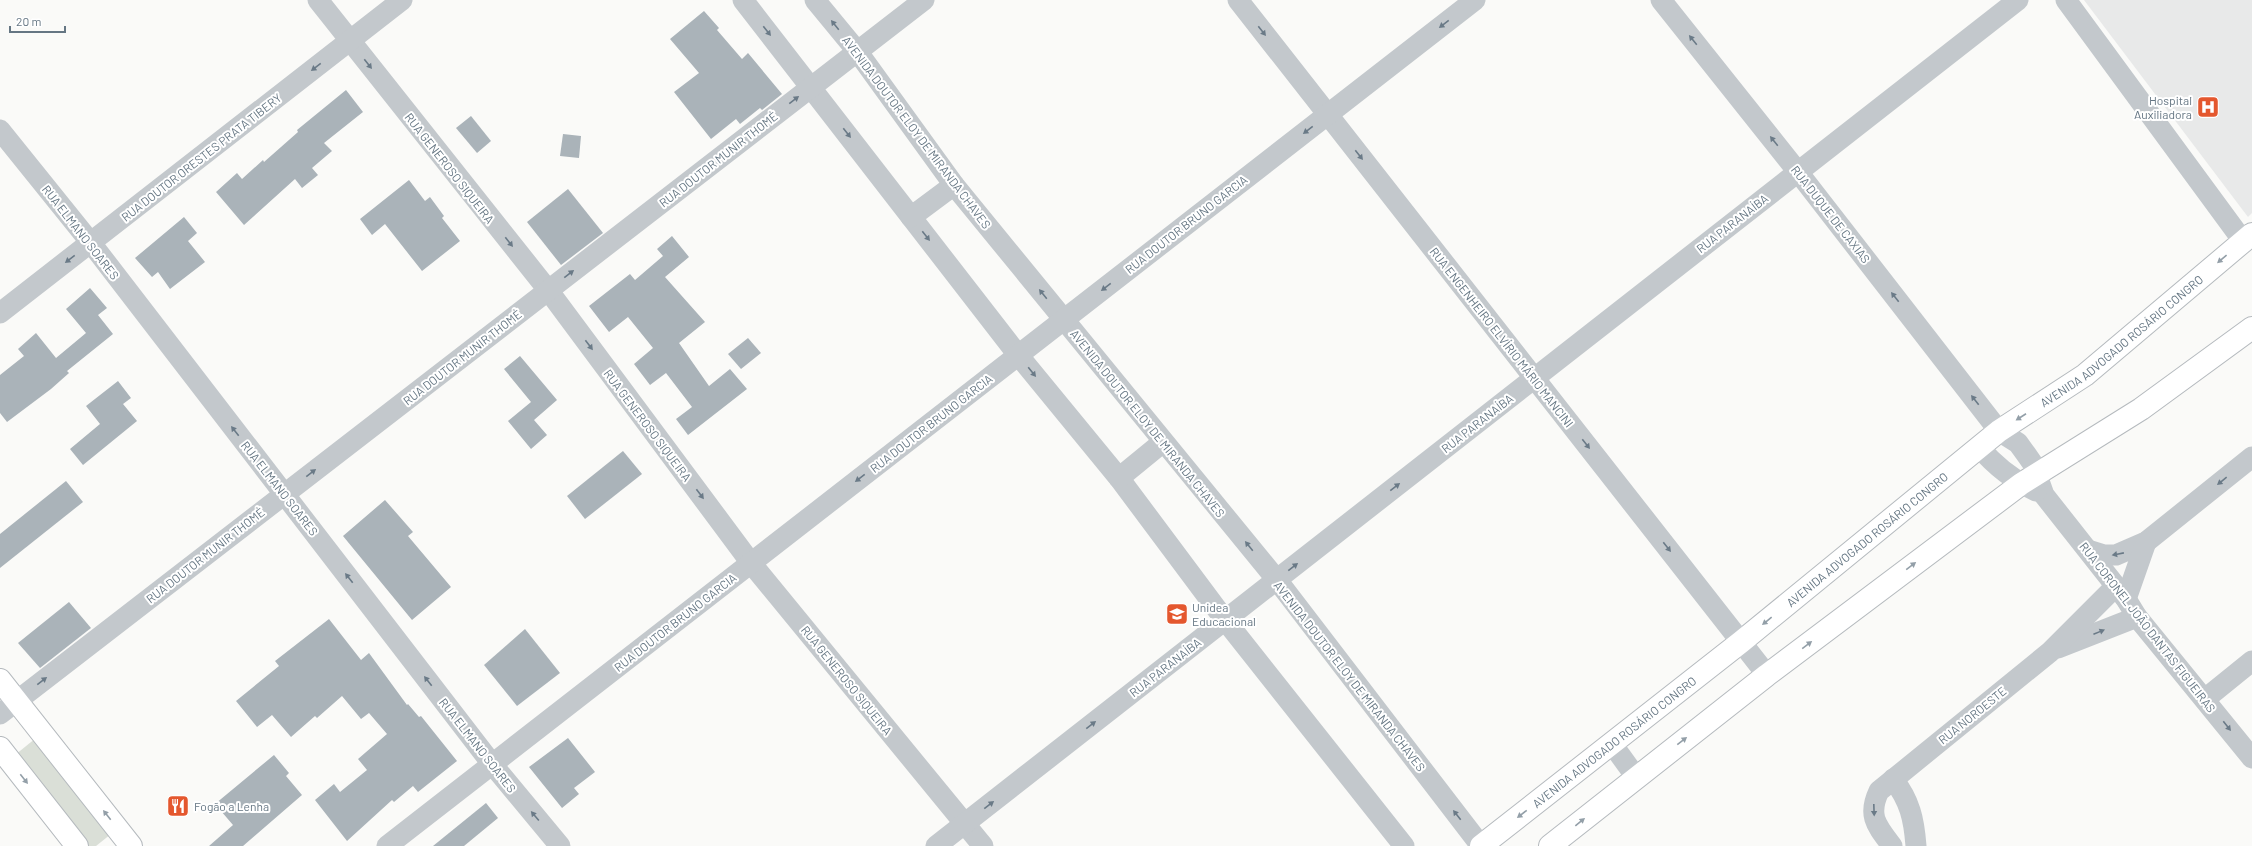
<svg xmlns="http://www.w3.org/2000/svg" width="2252" height="846" viewBox="0 0 2252 846" font-family="Barlow,sans-serif">
  <style>
    .built { fill: #e8e9e9 }
    .green { fill: #dadfd7 }
    .building { fill: #aab3b9 }
    .lines { fill: none; stroke-linecap: round; stroke-linejoin: round }
    .major-casing { stroke: #b5babe; stroke-width: 24 }
    .minor { stroke: #c3c8cc; stroke-width: 21 }
    .major { stroke: #fff; stroke-width: 22 }
    .oneway { fill: #6a7a87 }
    .oneway2 { fill: #939fa8 }
    .labels { text-anchor: middle; dominant-baseline: central; stroke-width: 4; stroke-linejoin: round; paint-order: stroke }
    .poi-label { font-size: 12px; fill: #657683; stroke: #fff; text-anchor: start }
    .street-label { font-size: 12px; fill: #657683; stroke: #fff }
  </style>
  <rect width="100%" height="100%" fill="#fafaf8"/>
  <!-- built -->
  <polygon class="built" points="2084,0 2252,0 2252,213 2248,217"/>
  <!-- green -->
  <polygon class="green" points="36,738 111,834 96,846 84,846 15,755"/>
  <!-- building -->
  <g class="building">
    <polygon points="704,11 719,28 717,30 742,59 748,53 782,94 762,110 760,108 740,124 736,119 711,139 674,92 699,73 670,39"/>
    <polygon points="346,90 363,112 324,143 332,151 312,168 318,175 302,188 295,179 244,225 216,192 237,173 242,179 263,160 264,162 298,132 297,130"/>
    <polygon points="471,116 491,141 477,153 456,128"/>
    <polygon points="563,134 581,136 579,158 560,156"/>
    <polygon points="409,180 425,201 430,197 444,216 442,218 460,241 422,271 385,224 372,235 360,219"/>
    <polygon points="568,189 603,233 561,265 527,222"/>
    <polygon points="184,217 197,233 188,241 205,262 170,289 158,272 152,277 135,258"/>
    <polygon points="672,236 689,257 665,277 705,322 679,343 709,386 730,369 747,389 688,435 676,419 692,407 666,373 650,385 634,364 653,348 628,317 609,332 589,306 630,274 635,280 663,256 657,249"/>
    <polygon points="90,288 107,308 98,315 113,334 67,371 69,373 51,389 7,422 0,413 0,375 24,356 18,349 36,333 56,358 86,333 66,309"/>
    <polygon points="748,338 761,353 741,369 728,354"/>
    <polygon points="520,356 557,400 534,420 547,435 531,449 508,421 531,402 504,369"/>
    <polygon points="118,381 131,398 123,404 137,421 83,465 70,449 100,424 86,406"/>
    <polygon points="623,451 642,474 585,519 567,496"/>
    <polygon points="66,481 83,502 0,568 0,534"/>
    <polygon points="385,500 413,532 408,536 451,587 412,620 343,536"/>
    <polygon points="69,602 91,628 40,668 18,643"/>
    <polygon points="329,619 361,660 369,653 407,705 408,704 419,717 421,716 457,761 418,792 413,786 394,802 392,800 347,841 315,800 334,784 340,792 367,770 358,759 387,734 369,713 361,719 342,696 317,718 315,716 291,737 272,715 257,727 236,701 279,666 275,661"/>
    <polygon points="525,629 560,673 517,706 484,665"/>
    <polygon points="568,738 595,772 574,788 579,794 562,808 529,767"/>
    <polygon points="274,755 289,773 286,776 302,795 243,846 209,846 233,825 215,804"/>
    <polygon points="486,803 498,818 464,846 433,846"/>
  </g>
  <g class="lines">
    <!-- major casing -->
    <g class="major-casing">
      <g id="major">
        <polyline points="0,680 131,846"/>
        <polyline points="0,748 77,846"/>
        <path id="s1" d="M1481,846L1741,642L1999,431L2085,375L2252,234"/>
        <polyline points="1550,846 1767,675 2021,484 2141,409 2252,328"/>
      </g>
    </g>
    <!-- minor -->
    <g class="minor">
      <polyline points="318,0 548,290 751,563 983,846"/>
      <polyline points="743,0 1018,355 1119,478 1225,620 1404,846"/>
      <polyline points="815,0 857,51 954,185 1277,580 1481,846"/>
      <polyline points="1238,0 1767,675"/>
      <polyline points="1661,0 1798,172 1999,431 2018,443 2026,454 2033,464 2044,495 2126,599 2137,617 2252,758"/>
      <polyline points="2066,0 2243,241"/>
      <polyline points="0,130 91,243 492,764 560,846"/>
      <polyline points="911,217 954,185"/>
      <polyline points="0,313 402,0"/>
      <path d="M1980,448C1996,467 2013,480 2036,491"/>
      <polyline points="1119,478 1163,442"/>
      <polyline points="2088,550 2104,555 2116,555 2146,542 2252,457"/>
      <polyline points="2126,599 2146,542"/>
      <polyline points="2058,648 2137,617"/>
      <polyline points="2205,699 2252,661"/>
      <polyline points="0,714 924,0"/>
      <polyline points="1612,744 1636,777"/>
      <path d="M1893,779C1910,801 1914,819 1916,846"/>
      <polyline points="387,846 1475,0"/>
      <polyline points="936,846 2018,0"/>
      <path d="M1892,846C1877,826 1867,816 1879,791L2050,652L2116,586"/>
    </g>
    <!-- major -->
    <use href="#major" class="major"/>
  </g>
  <!-- one-way arrows -->
  <defs><path id="oneway-solid" d="M-6-.8H1V-3.2L6.5 0L1 3.2V.8H-6Z"/></defs>
  <g class="oneway">
    <use href="#oneway-solid" transform="translate(1444 24) rotate(142)"/>
    <use href="#oneway-solid" transform="translate(835 25) rotate(-129)"/>
    <use href="#oneway-solid" transform="translate(767 31) rotate(52)"/>
    <use href="#oneway-solid" transform="translate(1262 31) rotate(52)"/>
    <use href="#oneway-solid" transform="translate(1693 40) rotate(-129)"/>
    <use href="#oneway-solid" transform="translate(368 64) rotate(52)"/>
    <use href="#oneway-solid" transform="translate(316 67) rotate(142)"/>
    <use href="#oneway-solid" transform="translate(794 100) rotate(-38)"/>
    <use href="#oneway-solid" transform="translate(1308 130) rotate(142)"/>
    <use href="#oneway-solid" transform="translate(847 133) rotate(52)"/>
    <use href="#oneway-solid" transform="translate(1774 141) rotate(-129)"/>
    <use href="#oneway-solid" transform="translate(1359 155) rotate(52)"/>
    <use href="#oneway-solid" transform="translate(926 236) rotate(52)"/>
    <use href="#oneway-solid" transform="translate(509 242) rotate(52)"/>
    <use href="#oneway-solid" transform="translate(70 259) rotate(142)"/>
    <use href="#oneway-solid" transform="translate(569 274) rotate(-38)"/>
    <use href="#oneway-solid" transform="translate(1106 287) rotate(142)"/>
    <use href="#oneway-solid" transform="translate(1043 294) rotate(-129)"/>
    <use href="#oneway-solid" transform="translate(1895 297) rotate(-128)"/>
    <use href="#oneway-solid" transform="translate(589 345) rotate(53)"/>
    <use href="#oneway-solid" transform="translate(1032 372) rotate(51)"/>
    <use href="#oneway-solid" transform="translate(1975 400) rotate(-128)"/>
    <use href="#oneway-solid" transform="translate(235 431) rotate(-128)"/>
    <use href="#oneway-solid" transform="translate(1586 444) rotate(52)"/>
    <use href="#oneway-solid" transform="translate(311 473) rotate(-38)"/>
    <use href="#oneway-solid" transform="translate(860 478) rotate(142)"/>
    <use href="#oneway-solid" transform="translate(2222 481) rotate(141)"/>
    <use href="#oneway-solid" transform="translate(1395 487) rotate(-38)"/>
    <use href="#oneway-solid" transform="translate(700 494) rotate(53)"/>
    <use href="#oneway-solid" transform="translate(1249 546) rotate(-129)"/>
    <use href="#oneway-solid" transform="translate(1667 547) rotate(52)"/>
    <use href="#oneway-solid" transform="translate(2118 554) rotate(169)"/>
    <use href="#oneway-solid" transform="translate(1293 567) rotate(-38)"/>
    <use href="#oneway-solid" transform="translate(349 578) rotate(-128)"/>
    <use href="#oneway-solid" transform="translate(2099 632) rotate(-22)"/>
    <use href="#oneway-solid" transform="translate(42 681) rotate(-38)"/>
    <use href="#oneway-solid" transform="translate(428 681) rotate(-128)"/>
    <use href="#oneway-solid" transform="translate(1091 725) rotate(-38)"/>
    <use href="#oneway-solid" transform="translate(2227 726) rotate(52)"/>
    <use href="#oneway-solid" transform="translate(989 805) rotate(-38)"/>
    <use href="#oneway-solid" transform="translate(1874 810) rotate(88)"/>
    <use href="#oneway-solid" transform="translate(1457 815) rotate(-128)"/>
    <use href="#oneway-solid" transform="translate(535 816) rotate(-130)"/>
  </g>
  <g class="oneway2">
    <use href="#oneway-solid" transform="translate(2222 259) rotate(140)"/>
    <use href="#oneway-solid" transform="translate(2021 417) rotate(147)"/>
    <use href="#oneway-solid" transform="translate(1911 566) rotate(-37)"/>
    <use href="#oneway-solid" transform="translate(1767 621) rotate(141)"/>
    <use href="#oneway-solid" transform="translate(1807 645) rotate(-37)"/>
    <use href="#oneway-solid" transform="translate(1682 741) rotate(-38)"/>
    <use href="#oneway-solid" transform="translate(24 779) rotate(52)"/>
    <use href="#oneway-solid" transform="translate(1522 814) rotate(142)"/>
    <use href="#oneway-solid" transform="translate(107 815) rotate(-128)"/>
    <use href="#oneway-solid" transform="translate(1580 822) rotate(-39)"/>
  </g>
  <!-- icons -->
  <defs>
    <g id="hospital-square" transform="scale(1.15)"><rect x="-9" y="-9" width="18" height="18" rx="4" fill="#e4572e" stroke="#fff"/><path d="M-5-5h3v3.5h4V-5h3V5h-3V1.5h-4V5h-3Z" fill="#fff"/></g>
    <g id="university-square" transform="scale(1.15)"><rect x="-9" y="-9" width="18" height="18" rx="4" fill="#e4572e" stroke="#fff"/><path d="M0-5L7-2L0 1L-7-2ZM-4 1L0 2.5L4 1V4Q0 6-4 4Z" fill="#fff"/></g>
    <g id="restaurant-square" transform="scale(1.15)"><rect x="-9" y="-9" width="18" height="18" rx="4" fill="#e4572e" stroke="#fff"/><path d="M-5-6h1v4h1v-4h1v4h1v-4h1v5L-1.5 .5V6h-2V.5L-5-1ZM5-6V6H3V1.5H1.5Q1.5-4 5-6Z" fill="#fff"/></g>
  </defs>
  <g fill-rule="evenodd">
    <use href="#hospital-square" x="2208" y="107"/>
    <use href="#university-square" x="1177" y="614"/>
    <use href="#restaurant-square" x="178" y="806"/>
  </g>
  <g class="labels">
    <!-- poi labels -->
    <g class="poi-label">
      <text x="2192" y="100" text-anchor="end">Hospital<tspan x="2192" dy="14">Auxiliadora</tspan></text>
      <text x="1192" y="607">Unidea<tspan x="1192" dy="14">Educacional</tspan></text>
      <text x="194" y="806">Fogão a Lenha</text>
    </g>
    <!-- street labels -->
    <g class="street-label">
      <text transform="translate(917 132) rotate(53)">AVENIDA DOUTOR ELOY DE MIRANDA CHAVES</text>
      <text transform="translate(201 157) rotate(-38)">RUA DOUTOR ORESTES PRATA TIBERY</text>
      <text transform="translate(718 159) rotate(-38)">RUA DOUTOR MUNIR THOMÉ</text>
      <text transform="translate(450 168) rotate(52)">RUA GENEROSO SIQUEIRA</text>
      <text transform="translate(1831 214) rotate(52)">RUA DUQUE DE CAXIAS</text>
      <text transform="translate(1732 223) rotate(-38)">RUA PARANAÍBA</text>
      <text transform="translate(1186 224) rotate(-38)">RUA DOUTOR BRUNO GARCIA</text>
      <text transform="translate(81 232) rotate(52)">RUA ELMANO SOARES</text>
      <text transform="translate(1502 337) rotate(52)">RUA ENGENHEIRO ELVÍRIO MÁRIO MANCINI</text>
      <text stroke="none"><textPath href="#s1" startOffset="816">AVENIDA ADVOGADO ROSÁRIO CONGRO</textPath></text>
      <text transform="translate(462 357) rotate(-38)">RUA DOUTOR MUNIR THOMÉ</text>
      <text transform="translate(931 423) rotate(-38)">RUA DOUTOR BRUNO GARCIA</text>
      <text transform="translate(1148 423) rotate(51)">AVENIDA DOUTOR ELOY DE MIRANDA CHAVES</text>
      <text transform="translate(1477 423) rotate(-38)">RUA PARANAÍBA</text>
      <text transform="translate(648 425) rotate(53)">RUA GENEROSO SIQUEIRA</text>
      <text transform="translate(280 488) rotate(52)">RUA ELMANO SOARES</text>
      <text stroke="none"><textPath href="#s1" startOffset="493">AVENIDA ADVOGADO ROSÁRIO CONGRO</textPath></text>
      <text transform="translate(205 555) rotate(-38)">RUA DOUTOR MUNIR THOMÉ</text>
      <text transform="translate(675 622) rotate(-38)">RUA DOUTOR BRUNO GARCIA</text>
      <text transform="translate(2148 627) rotate(52)">RUA CORONEL JOÃO DANTAS FIGUEIRAS</text>
      <text transform="translate(1165 667) rotate(-38)">RUA PARANAÍBA</text>
      <text transform="translate(1350 676) rotate(52)">AVENIDA DOUTOR ELOY DE MIRANDA CHAVES</text>
      <text transform="translate(847 680) rotate(51)">RUA GENEROSO SIQUEIRA</text>
      <text transform="translate(1972 715) rotate(-39)">RUA NOROESTE</text>
      <text stroke="none"><textPath href="#s1" startOffset="169">AVENIDA ADVOGADO ROSÁRIO CONGRO</textPath></text>
      <text transform="translate(478 745) rotate(52)">RUA ELMANO SOARES</text>
    </g>
  </g>
  <!-- scale -->
  <path d="M10 26v6h55v-6" fill="none" stroke="#657683" stroke-width="2"/>
  <text x="16" y="26" font-size="12" fill="#657683" stroke="#ffffff" stroke-width="3" paint-order="stroke">20 m</text>
</svg>
